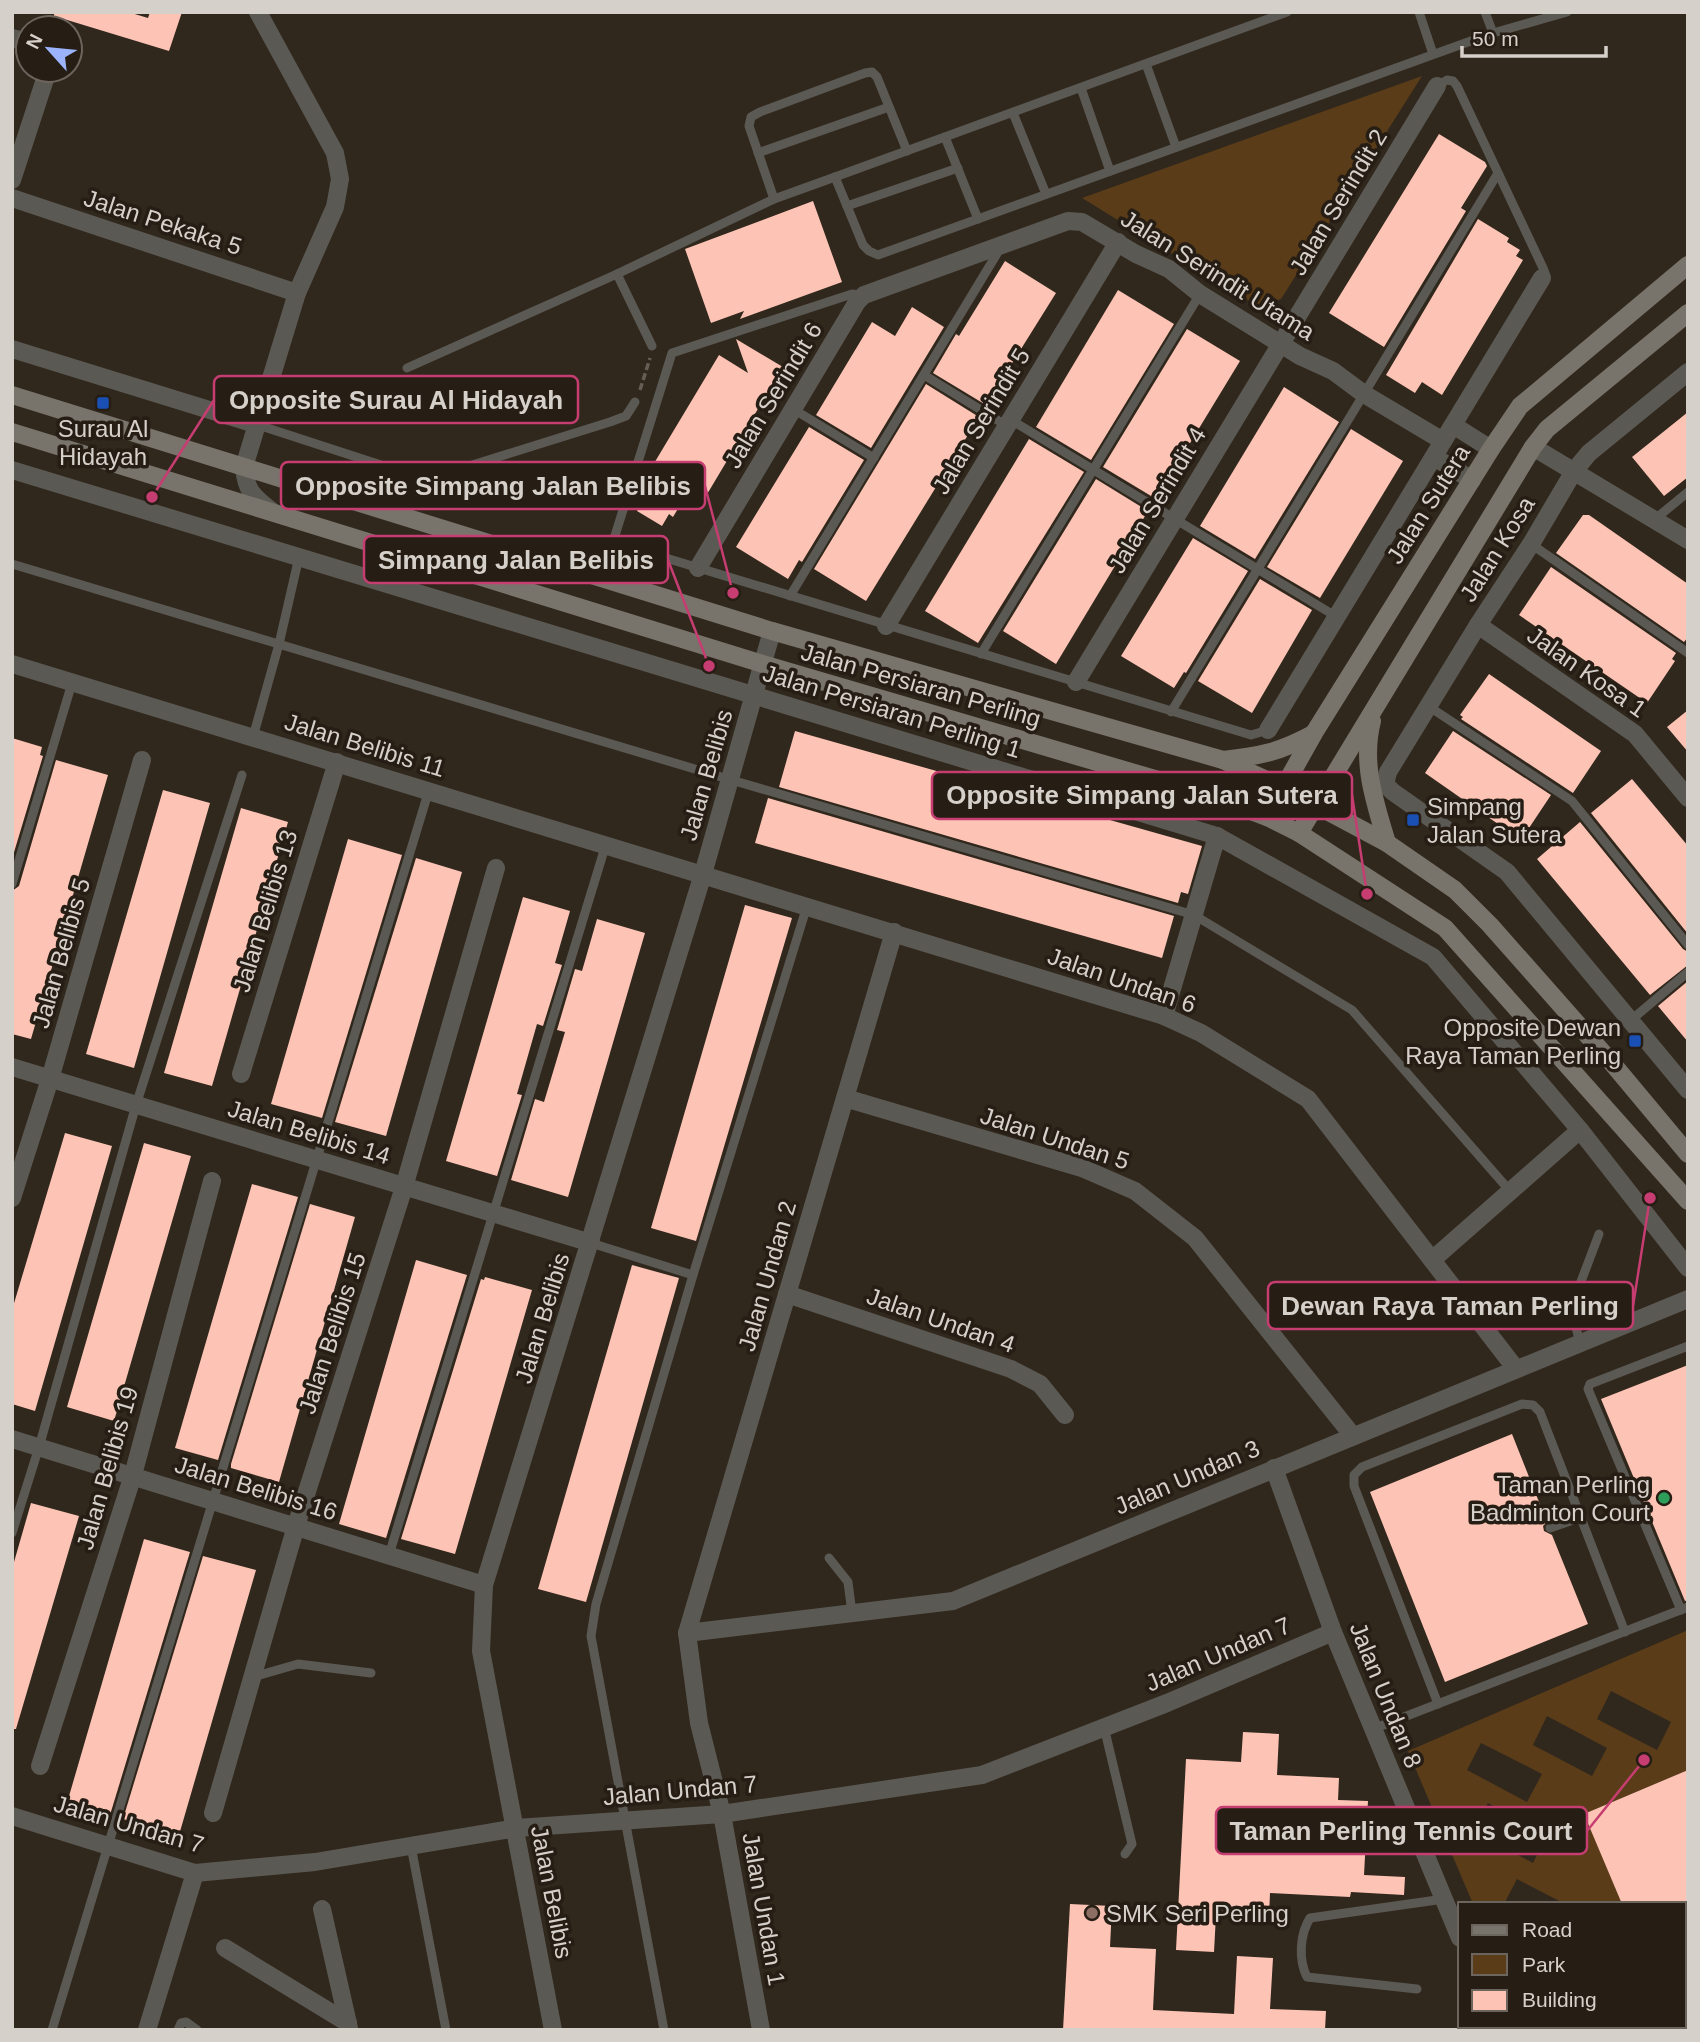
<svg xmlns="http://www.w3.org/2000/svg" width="1700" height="2042" viewBox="0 0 1700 2042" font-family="Helvetica,sans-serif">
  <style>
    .green { fill: #5a3c19; fill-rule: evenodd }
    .building { fill: #fdc4b5 }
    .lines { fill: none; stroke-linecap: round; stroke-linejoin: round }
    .path { stroke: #665e56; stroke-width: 3.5; stroke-dasharray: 7 3.5; stroke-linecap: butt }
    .lane { stroke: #5b5953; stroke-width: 9 }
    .street { stroke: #5b5953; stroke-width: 18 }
    .secondary { stroke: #78746b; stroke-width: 18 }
    .transit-dot { fill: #1a4fb4; stroke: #261d14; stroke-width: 2.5 }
    .leisure-dot { fill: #2e9e5b; stroke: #261d14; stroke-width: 2.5 }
    .education-dot { fill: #8d6e63; stroke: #261d14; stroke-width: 2.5 }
    .labels { text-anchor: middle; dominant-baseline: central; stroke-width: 7; stroke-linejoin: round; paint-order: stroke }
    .street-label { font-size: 24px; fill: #d6d0ca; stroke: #261d14 }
    .poi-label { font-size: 24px; fill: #d6d0ca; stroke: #261d14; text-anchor: start }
    .leader { fill: none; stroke: #c63d71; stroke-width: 2.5 }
    .callout-dot { fill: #c63d71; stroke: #261d14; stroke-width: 2.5 }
    .callout { fill: #261d14; stroke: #c63d71; stroke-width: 2.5 }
    .callout-label { font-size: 26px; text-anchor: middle; font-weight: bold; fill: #d6d0ca }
  </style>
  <rect width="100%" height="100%" fill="#30271d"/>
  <!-- green -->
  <g class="green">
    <polygon points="1422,76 1281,299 1259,307 1082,198"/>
    <path d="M1688,1630V1770L1585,1814L1622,1904H1565L1517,1879L1504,1904H1473L1408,1751ZM1611,1691L1671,1722L1657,1750L1597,1719ZM1547,1716L1607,1748L1592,1776L1533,1745ZM1481,1743L1542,1774L1527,1802L1467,1770ZM1488,1803L1547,1835L1533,1863L1473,1831Z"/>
  </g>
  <!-- building -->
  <g class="building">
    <polygon points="54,12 128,12 148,18 150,12 182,12 169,51 54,16"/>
    <polygon points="1439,134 1485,162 1487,166 1461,208 1466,211 1384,347 1329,313"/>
    <polygon points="813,201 842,282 740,319 744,311 711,323 685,249"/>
    <polygon points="1478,219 1509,238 1507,242 1520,250 1516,256 1523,260 1442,395 1422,382 1415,393 1386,375"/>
    <polygon points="1005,261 1056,293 986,405 933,373 956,334 959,336"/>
    <polygon points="1118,290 1174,324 1091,460 1036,427"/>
    <polygon points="912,307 944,327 871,448 816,415 872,322 895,336"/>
    <polygon points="1187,329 1240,361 1156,499 1103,467"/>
    <polygon points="736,339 783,367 703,501 688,492 673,517 669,514 662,526 637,511 650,489 646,487 655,472 650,470 719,355 748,373"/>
    <polygon points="926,384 979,417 866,601 814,569"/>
    <polygon points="1284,387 1339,422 1255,559 1200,526"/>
    <polygon points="1688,412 1688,477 1664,496 1632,457"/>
    <polygon points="809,427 864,460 802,562 799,560 788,579 736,547"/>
    <polygon points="1351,429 1403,461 1320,598 1267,567"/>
    <polygon points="1029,439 1084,472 978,643 925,611"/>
    <polygon points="1096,479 1148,511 1056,664 1003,631"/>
    <polygon points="1583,515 1589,515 1688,584 1688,637 1684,642 1556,553"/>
    <polygon points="1193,538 1248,571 1186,673 1184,672 1174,688 1121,656"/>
    <polygon points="1551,567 1676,653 1672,659 1675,661 1647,703 1519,615"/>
    <polygon points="1260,579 1312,610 1252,713 1198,681"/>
    <polygon points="1489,674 1601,751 1573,793 1461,719 1463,717 1460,715"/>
    <polygon points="1688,710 1688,752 1667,727"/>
    <polygon points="795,731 1202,846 1188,894 1181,892 1178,903 779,787"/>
    <polygon points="1453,731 1551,795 1521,840 1425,773"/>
    <polygon points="12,738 42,747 40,755 43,756 12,859"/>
    <polygon points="56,760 108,775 31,1039 12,1034 12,891 19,886"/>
    <polygon points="1632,779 1688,846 1688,934 1591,813"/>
    <polygon points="163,790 210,803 134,1068 86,1054"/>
    <polygon points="768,798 1174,916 1162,958 755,843"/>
    <polygon points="241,808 288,822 212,1086 164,1073"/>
    <polygon points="1580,822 1683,949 1688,952 1688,965 1650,995 1537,859"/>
    <polygon points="348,839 402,855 322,1118 271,1104"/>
    <polygon points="416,858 462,872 386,1136 335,1122"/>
    <polygon points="523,897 570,911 555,963 562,965 543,1026 537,1024 517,1094 522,1095 497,1176 446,1161"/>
    <polygon points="745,905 792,918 696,1241 651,1228"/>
    <polygon points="597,919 645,933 568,1197 511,1180 535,1099 544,1102 565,1032 557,1030 575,969 582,971"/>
    <polygon points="1688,981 1688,1042 1658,1006"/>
    <polygon points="65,1133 112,1146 35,1411 12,1404 12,1310"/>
    <polygon points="144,1143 191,1156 114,1421 67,1407"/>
    <polygon points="252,1184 298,1197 218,1460 175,1448"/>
    <polygon points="310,1204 355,1217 279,1482 231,1468 231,1464"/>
    <polygon points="416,1260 467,1275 386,1538 339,1524"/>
    <polygon points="632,1265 679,1278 586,1602 538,1589"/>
    <polygon points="485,1277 532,1290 455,1554 401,1539 481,1279 484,1280"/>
    <polygon points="1688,1365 1688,1600 1685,1601 1601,1399"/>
    <polygon points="1512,1434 1547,1522 1543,1526 1544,1531 1552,1535 1588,1624 1445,1682 1370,1492"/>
    <polygon points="31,1503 79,1516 16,1729 12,1729 12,1569"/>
    <polygon points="144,1539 190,1552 110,1815 67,1803"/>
    <polygon points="203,1556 256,1570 179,1835 123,1819"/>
    <polygon points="1243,1732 1279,1734 1277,1775 1339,1778 1338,1800 1368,1801 1364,1875 1405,1877 1404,1895 1351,1892 1350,1897 1270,1893 1269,1918 1216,1915 1214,1952 1176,1950 1186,1759 1241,1762"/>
    <polygon points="1688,1770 1688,1904 1622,1904 1584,1814"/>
    <polygon points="1070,1904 1112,1906 1110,1947 1156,1949 1153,2010 1234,2014 1237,1956 1273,1958 1270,2009 1326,2011 1325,2030 1063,2030"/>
  </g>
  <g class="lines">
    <!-- path -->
    <polyline class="path" points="640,390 650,358"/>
    <!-- lane -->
    <g class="lane">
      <polyline points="1287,12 835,177 863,245 869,251 878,255 1493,33 1567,12"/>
      <polyline points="1419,12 1433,54"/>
      <polyline points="1485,12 1493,33"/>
      <polyline points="1146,64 1176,147"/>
      <polyline points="1437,86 1447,80 1453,81 1457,86 1543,268 1545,273 1542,278"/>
      <polyline points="1081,88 1110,171"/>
      <polyline points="1013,113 1046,194"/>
      <polyline points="945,137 978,219"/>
      <polyline points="758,153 889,107"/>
      <polyline points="774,199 749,126 751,117 760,112 865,73 872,72 877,77 907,151"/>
      <polyline points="847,206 958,168"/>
      <polyline points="617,274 774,199 835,177"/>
      <polyline points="863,295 852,294 672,353 613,542 1251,735 1268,730"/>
      <polyline points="407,368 617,274 652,346"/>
      <polyline points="924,375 1007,426"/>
      <polyline points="793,409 874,458"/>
      <polyline points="1011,420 1337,617"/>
      <polyline points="258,425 421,478 434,477 610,422 626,416 635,402"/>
      <polyline points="1654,520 1688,492"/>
      <polyline points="1531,544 1688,653"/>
      <polyline points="12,564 728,779 1194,915 1352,1010 1510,1191"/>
      <polyline points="790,596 1001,247"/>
      <polyline points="981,654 1200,294"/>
      <polyline points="1428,706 1572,801 1688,945"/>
      <polyline points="1171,712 1498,173"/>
      <polyline points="253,737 279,644 299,557"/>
      <polyline points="12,884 72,683"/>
      <polyline points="1630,1021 1688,972"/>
      <polyline points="591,1243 693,1275"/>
      <polyline points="1580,1343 1571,1308 1599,1234"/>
      <polyline points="1550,1528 1582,1517"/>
      <polyline points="12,1533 39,1447 136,1105 242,775"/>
      <polyline points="389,1555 606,844"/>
      <polyline points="829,1558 848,1582 852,1613"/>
      <polyline points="1681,1610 1588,1389 1590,1384 1688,1346"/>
      <polyline points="253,1677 298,1664 371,1673"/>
      <polyline points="1438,1704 1354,1486 1354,1475 1362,1467 1522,1404 1533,1405 1540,1412 1625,1632"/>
      <polyline points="1104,1727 1132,1844 1125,1854"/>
      <polyline points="1373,1729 1688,1607"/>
      <polyline points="411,1846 446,2030"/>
      <path d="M1417,1989L1307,1977C1298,1959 1300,1934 1310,1918L1444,1899"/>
      <polyline points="52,2030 429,790"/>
      <polyline points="178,2030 181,2023 186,2022 197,2030"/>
      <polyline points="664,2030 591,1636 596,1604 693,1275 807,906"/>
    </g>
    <!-- street -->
    <g class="street">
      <path d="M258,12L335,153L340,179L335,207L297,293L244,467C246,492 254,497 273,512"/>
      <polyline points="12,38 28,42"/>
      <polyline points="12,180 48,70"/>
      <polyline points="12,198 297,293"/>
      <polyline points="12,349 258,425"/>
      <polyline points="1688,372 1589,453 1574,471 1531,544 1478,625 1388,772 1385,784 1393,792 1507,872 1688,1090"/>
      <polyline points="1453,425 1491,449"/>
      <polyline points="1533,447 1688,540"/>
      <polyline points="1434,457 1472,480"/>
      <polyline points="12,470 1217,836 1433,957 1580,1130 1688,1268"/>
      <polyline points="698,568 857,302 864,295 1068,221 1082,222 1136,254 1169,269 1200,294 1300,356 1333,371 1364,394 1443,441"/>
      <polyline points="1478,625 1635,734 1688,798"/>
      <polyline points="886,626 1118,242"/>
      <polyline points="12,664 1164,1016 1201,1033 1308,1099 1516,1369"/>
      <polyline points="1076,682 1437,86"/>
      <polyline points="1268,730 1542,278"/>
      <polyline points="1164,1016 1217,836"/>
      <polyline points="12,1067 591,1243"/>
      <polyline points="241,1074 337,762"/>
      <polyline points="845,1098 1082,1168 1135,1191 1195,1238 1353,1436"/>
      <polyline points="12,1198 50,1079 142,760"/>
      <polyline points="1432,1260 1580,1130"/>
      <polyline points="787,1294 1011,1369 1040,1384 1065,1415"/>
      <polyline points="12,1439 484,1585"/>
      <polyline points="1274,1468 1333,1632 1460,1938"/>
      <polyline points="687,1633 953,1601 1688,1299"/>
      <polyline points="40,1766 133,1475 212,1181"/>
      <polyline points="213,1813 296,1526 404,1187 496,868"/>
      <polyline points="12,1816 195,1873 315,1862 516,1828 722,1814 982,1775 1167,1703 1333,1632"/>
      <polyline points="322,1909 349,2028"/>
      <polyline points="225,1948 348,2023"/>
      <polyline points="1497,2026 1498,2030"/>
      <polyline points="147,2030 195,1873"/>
      <polyline points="553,2030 481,1651 484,1585 703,874 772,631"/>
      <polyline points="761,2030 722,1814 699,1723 687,1633 894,932"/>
    </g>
    <!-- secondary -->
    <g class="secondary">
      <polyline points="12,395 772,631 1223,760 1284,788 1387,843 1455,890 1490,925 1612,1063 1688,1154"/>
      <polyline points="12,432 763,664 1206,794 1267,817 1299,833 1445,928 1688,1201"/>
      <path d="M1372,721C1361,764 1375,802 1387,843"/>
      <path d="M1223,760C1260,756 1280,752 1313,734"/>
      <polyline points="1267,817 1314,733 1491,449 1520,406 1688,265"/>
      <polyline points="1299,833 1533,447 1547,429 1688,313"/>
    </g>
  </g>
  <!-- markers -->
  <g class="transit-dot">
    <rect x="96" y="396" width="14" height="14" rx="3.5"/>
    <rect x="1406" y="813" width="14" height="14" rx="3.5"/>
    <rect x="1628" y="1034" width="14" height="14" rx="3.5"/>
  </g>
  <circle class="leisure-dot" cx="1664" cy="1498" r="7"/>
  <circle class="education-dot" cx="1092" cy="1913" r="7"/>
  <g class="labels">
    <!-- street labels -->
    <g class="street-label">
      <text transform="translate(1338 202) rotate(-59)">Jalan Serindit 2</text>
      <text transform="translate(163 222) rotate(18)">Jalan Pekaka 5</text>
      <text transform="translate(1218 275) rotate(32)">Jalan Serindit Utama</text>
      <text transform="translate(773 395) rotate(-59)">Jalan Serindit 6</text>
      <text transform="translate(981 421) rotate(-59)">Jalan Serindit 5</text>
      <text transform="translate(1157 500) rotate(-59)">Jalan Serindit 4</text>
      <text transform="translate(1428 504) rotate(-58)">Jalan Sutera</text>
      <text transform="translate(1497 549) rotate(-58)">Jalan Kosa</text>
      <text transform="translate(1587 672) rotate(35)">Jalan Kosa 1</text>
      <text transform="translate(921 685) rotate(16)">Jalan Persiaran Perling</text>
      <text transform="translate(892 711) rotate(17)">Jalan Persiaran Perling 1</text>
      <text transform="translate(365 745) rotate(17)">Jalan Belibis 11</text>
      <text transform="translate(706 775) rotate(-74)">Jalan Belibis</text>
      <text transform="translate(265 911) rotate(-73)">Jalan Belibis 13</text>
      <text transform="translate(61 953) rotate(-74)">Jalan Belibis 5</text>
      <text transform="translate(1122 980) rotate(19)">Jalan Undan 6</text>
      <text transform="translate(309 1132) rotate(17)">Jalan Belibis 14</text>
      <text transform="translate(1055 1138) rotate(18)">Jalan Undan 5</text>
      <text transform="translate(767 1276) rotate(-74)">Jalan Undan 2</text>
      <text transform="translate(542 1318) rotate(-73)">Jalan Belibis</text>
      <text transform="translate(941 1320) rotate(19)">Jalan Undan 4</text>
      <text transform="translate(332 1333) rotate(-72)">Jalan Belibis 15</text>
      <text transform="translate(107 1468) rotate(-74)">Jalan Belibis 19</text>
      <text transform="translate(1187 1477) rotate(-23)">Jalan Undan 3</text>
      <text transform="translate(256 1488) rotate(17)">Jalan Belibis 16</text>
      <text transform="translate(1218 1654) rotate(-23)">Jalan Undan 7</text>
      <text transform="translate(1386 1695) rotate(68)">Jalan Undan 8</text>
      <text transform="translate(680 1790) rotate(-5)">Jalan Undan 7</text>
      <text transform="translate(129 1824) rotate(16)">Jalan Undan 7</text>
      <text transform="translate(552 1892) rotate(79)">Jalan Belibis</text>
      <text transform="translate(764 1909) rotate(80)">Jalan Undan 1</text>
    </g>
    <!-- poi labels -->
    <g class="poi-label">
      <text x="103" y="428" text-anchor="middle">Surau Al<tspan x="103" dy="28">Hidayah</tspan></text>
      <text x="1427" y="806">Simpang<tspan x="1427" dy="28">Jalan Sutera</tspan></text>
      <text x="1621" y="1027" text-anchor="end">Opposite Dewan<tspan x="1621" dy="28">Raya Taman Perling</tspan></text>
      <text x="1650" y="1484" text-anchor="end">Taman Perling<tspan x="1650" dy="28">Badminton Court</tspan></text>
      <text x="1106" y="1913">SMK Seri Perling</text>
    </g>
  </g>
  <!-- callouts -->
  <path class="leader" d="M152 497L214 400M733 593L705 486M709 666L668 560M1367 894L1352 795M1650 1198L1633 1306M1644 1760L1587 1831"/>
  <g class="callout-dot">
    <circle cx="152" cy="497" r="7"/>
    <circle cx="733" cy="593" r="7"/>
    <circle cx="709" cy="666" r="7"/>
    <circle cx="1367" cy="894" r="7"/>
    <circle cx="1650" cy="1198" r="7"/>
    <circle cx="1644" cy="1760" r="7"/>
  </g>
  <g class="callout">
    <rect x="214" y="376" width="364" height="47" rx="7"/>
    <rect x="281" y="462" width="424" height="47" rx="7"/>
    <rect x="364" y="536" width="304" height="47" rx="7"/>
    <rect x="932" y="772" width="420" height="47" rx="7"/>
    <rect x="1268" y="1282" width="365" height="47" rx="7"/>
    <rect x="1216" y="1807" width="371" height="47" rx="7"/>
  </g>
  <g class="callout-label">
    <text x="396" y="409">Opposite Surau Al Hidayah</text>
    <text x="493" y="495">Opposite Simpang Jalan Belibis</text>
    <text x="516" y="569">Simpang Jalan Belibis</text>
    <text x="1142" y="804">Opposite Simpang Jalan Sutera</text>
    <text x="1450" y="1315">Dewan Raya Taman Perling</text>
    <text x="1401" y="1840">Taman Perling Tennis Court</text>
  </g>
  <!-- border -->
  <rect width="1700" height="2042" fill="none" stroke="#d6d0ca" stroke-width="28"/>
  <!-- legend -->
  <rect x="1458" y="1902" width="228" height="126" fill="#261d14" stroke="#6c655d" stroke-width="2"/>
  <rect x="1472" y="1925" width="35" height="10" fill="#78746b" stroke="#6c655d" stroke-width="2"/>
  <text x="1522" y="1937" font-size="21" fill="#d6d0ca">Road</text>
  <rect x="1472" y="1954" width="35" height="21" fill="#5a3c19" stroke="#6c655d" stroke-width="2"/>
  <text x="1522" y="1972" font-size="21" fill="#d6d0ca">Park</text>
  <rect x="1472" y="1990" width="35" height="21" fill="#fdc4b5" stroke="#6c655d" stroke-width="2"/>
  <text x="1522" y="2007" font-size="21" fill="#d6d0ca">Building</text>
  <!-- north arrow -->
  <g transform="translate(49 49) rotate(297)"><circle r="33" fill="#261d14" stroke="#6c655d" stroke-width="2"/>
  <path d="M0-5L12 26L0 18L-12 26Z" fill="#9bb4fd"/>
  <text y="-10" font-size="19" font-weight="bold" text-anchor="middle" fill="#d6d0ca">N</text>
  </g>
  <!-- scale -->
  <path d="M1462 46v10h144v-10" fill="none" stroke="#d6d0ca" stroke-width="3.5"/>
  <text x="1472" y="46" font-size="21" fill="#d6d0ca" stroke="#261d14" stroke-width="5" paint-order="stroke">50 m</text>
</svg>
